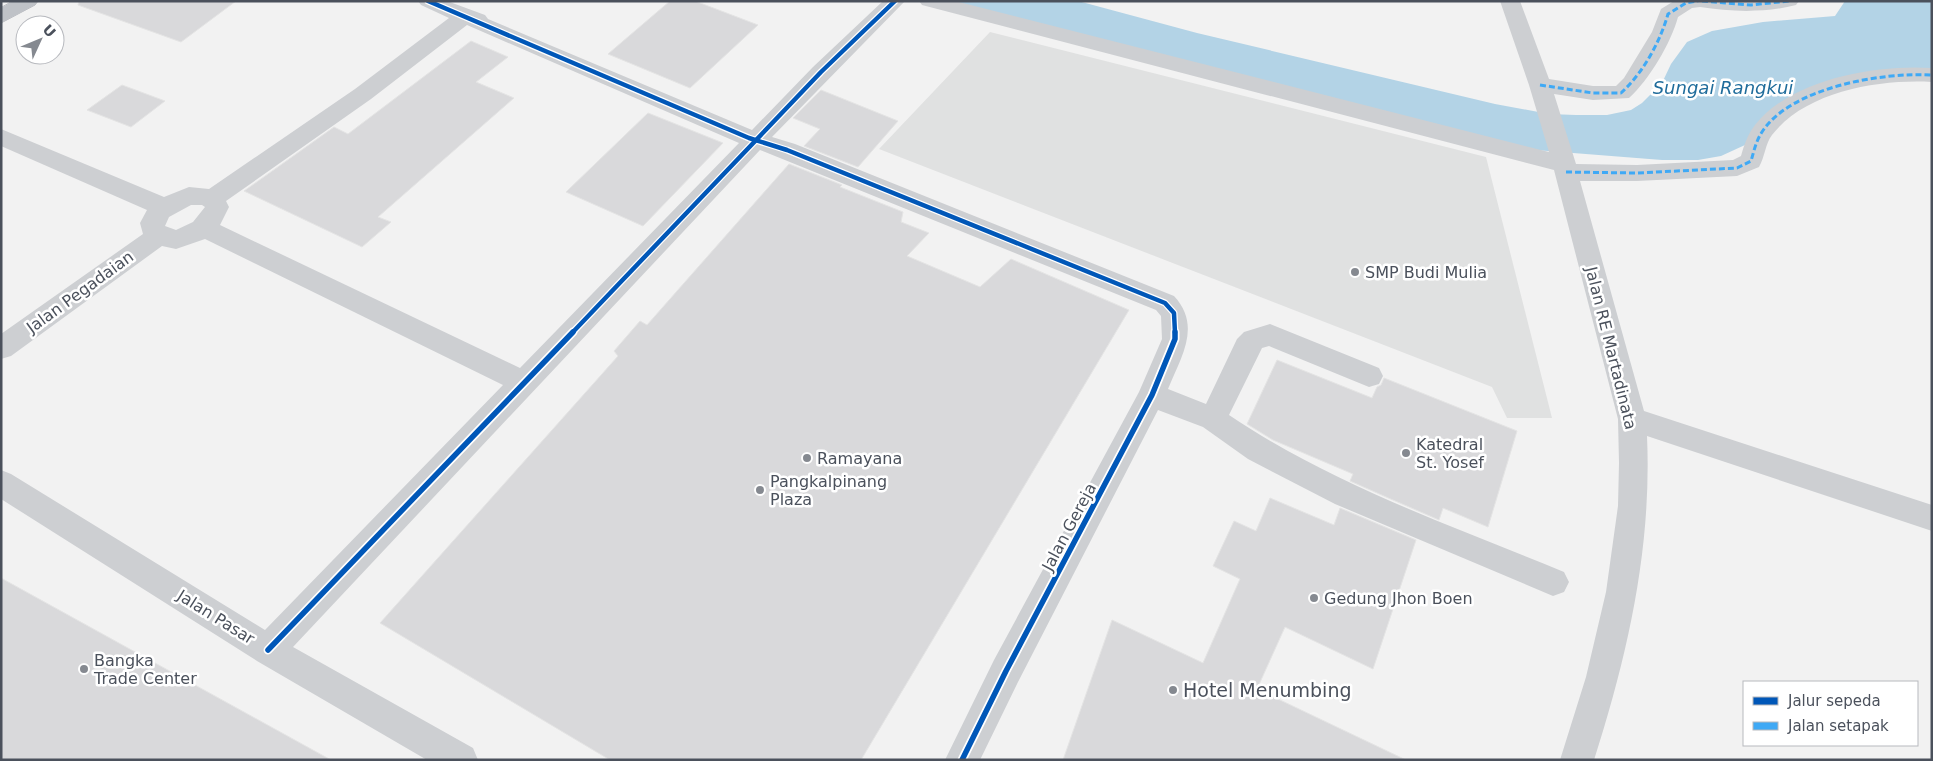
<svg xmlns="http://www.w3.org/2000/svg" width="1933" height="761" viewBox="0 0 1933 761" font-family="'DejaVu Sans',sans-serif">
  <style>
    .education { fill: #e0e1e1 }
    .water { fill: #b3d3e6 }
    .building { fill: #d9d9db; stroke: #e4e4e4 }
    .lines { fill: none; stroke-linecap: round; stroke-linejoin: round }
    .highway-casing { stroke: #b8babf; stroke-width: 1 }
    .minor { fill: #cdcfd2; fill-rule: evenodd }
    .highway { fill: #bfc2c7; fill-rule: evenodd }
    .quiet { stroke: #3fa9f5; stroke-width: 3; stroke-dasharray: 6 3; stroke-linecap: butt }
    .cycleway-far1-casing { stroke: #fff; stroke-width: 7 }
    .cycleway-casing { stroke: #fff; stroke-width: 9 }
    .cycleway-far1 { stroke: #0057b8; stroke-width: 4.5 }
    .cycleway { stroke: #0057b8; stroke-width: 5.5 }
    .poi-dot { fill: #858990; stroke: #fff; stroke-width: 2 }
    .labels { text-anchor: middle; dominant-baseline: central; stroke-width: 5; stroke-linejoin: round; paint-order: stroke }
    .poi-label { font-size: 16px; fill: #4b515c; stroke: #fff; text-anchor: start }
    .street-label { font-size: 16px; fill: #4b515c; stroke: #fff }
    .water-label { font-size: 18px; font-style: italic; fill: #1f6c9b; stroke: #fff }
    .near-poi-label { font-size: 19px; fill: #4b515c; stroke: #fff; text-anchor: start }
  </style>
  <rect width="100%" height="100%" fill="#f2f2f2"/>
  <!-- education -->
  <polygon class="education" points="990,32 1486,157 1552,418 1507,418 1492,387 879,149"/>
  <!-- water -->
  <polygon class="water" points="949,1 1078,1 1197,33 1495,104 1549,114 1576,115 1607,115 1631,110 1642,103 1662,83 1671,64 1687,42 1712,31 1763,22 1835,16 1845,1 1932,1 1932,72 1837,82 1745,145 1721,156 1698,160 1662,160 1535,150"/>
  <!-- building -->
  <g class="building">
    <polygon points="79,1 236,1 181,42 78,5"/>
    <polygon points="670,1 695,1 758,25 690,88 608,54"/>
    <polygon points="471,41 508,57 476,82 514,98 378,217 391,222 362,247 244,191 334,127 348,134"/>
    <polygon points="122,85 165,101 131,127 87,110"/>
    <polygon points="821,90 898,121 858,167 804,146 820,129 793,118"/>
    <polygon points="648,113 723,143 643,226 566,192"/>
    <polygon points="789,164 842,185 840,187 903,212 901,222 929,233 907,256 980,287 1011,259 1129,310 861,760 610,760 380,623 618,356 614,351 640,321 647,325"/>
    <polygon points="1277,360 1372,398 1377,387 1381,385 1384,378 1517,431 1488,527 1443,508 1439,520 1393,500 1350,481 1353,474 1273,440 1247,424"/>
    <polygon points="1270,498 1334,525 1340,508 1416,540 1373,669 1285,627 1257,689 1406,760 1063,760 1112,620 1203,663 1240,579 1213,566 1234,521 1256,531"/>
    <polygon points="1,578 331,760 1,760"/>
  </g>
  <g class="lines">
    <!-- highway casing -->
    <g class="highway-casing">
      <polygon id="highway" points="13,1 38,1 35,5 1,23 1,8"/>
    </g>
    <!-- minor -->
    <g class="minor">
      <path d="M418,1H447L485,15L488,19L752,130L813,67L883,1H905L772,137L795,144L1174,296C1202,326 1181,357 1168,389L1206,404L1237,339L1244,332L1270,324L1379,368L1383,376L1379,384L1369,387L1269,346L1262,348L1229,415C1331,484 1450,525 1564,572L1569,582L1564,592L1553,596L1335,504L1248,459L1203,427L1158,410L1018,682L980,760H945L994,660L1139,392L1162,339L1161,316L1156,310L760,150L293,647L473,748L478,760H427L257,661L1,499V470L11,474L265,630L503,385L205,239L176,249L162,246L11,356L1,359V334L143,234L140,223L147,210L1,146V129L164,197L189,187L209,189L355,89L449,18L421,5ZM467,25L739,143L520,368L220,225L229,207L226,201L371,99ZM191,205H202L205,207L193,222L176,230L165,226L169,217Z"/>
      <path d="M919,1H955L1549,152L1529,85L1500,1H1520L1549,79L1593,86H1616L1624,78L1652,32L1661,9L1674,1H1799L1796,5C1766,13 1731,12 1700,7L1692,8L1678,17C1671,43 1649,80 1629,98L1593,100L1554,94L1576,164L1637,165L1733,160L1741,156C1744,145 1748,134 1755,125C1791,79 1877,64 1932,68V82C1880,79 1806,91 1772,135C1765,144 1765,157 1759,167L1737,176L1637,181H1580L1644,411L1932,505V531L1647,436C1652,547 1628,654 1594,760H1560L1586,677L1606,592L1618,506L1619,463L1618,419L1554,170L922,5Z"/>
    </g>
    <!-- highway -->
    <use href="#highway" class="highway"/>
    <!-- quiet -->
    <g class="quiet">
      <polyline points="1702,1 1751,5 1789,1"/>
      <path d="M1540,85L1593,93H1621C1643,73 1660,42 1668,14L1686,3L1698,1"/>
      <path d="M1566,172L1637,173L1737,168L1751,161C1754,151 1756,141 1762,132C1791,87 1883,72 1932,75"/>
    </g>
    <!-- cycleway-far1 casing -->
    <g class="cycleway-far1-casing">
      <g id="cycleway-far1">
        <polyline points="428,1 749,138 787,150 1165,303 1174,313 1175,333"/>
        <polyline points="572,333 821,72 895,1"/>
      </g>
    </g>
    <!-- cycleway casing -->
    <g class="cycleway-casing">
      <g id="cycleway">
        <polyline points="268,650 573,332"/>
        <polyline points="962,760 1006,671 1152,395 1175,339 1175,332"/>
      </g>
    </g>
    <!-- cycleway-far1 -->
    <use href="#cycleway-far1" class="cycleway-far1"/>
    <!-- cycleway -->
    <use href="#cycleway" class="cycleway"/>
  </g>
  <!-- markers -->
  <g class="poi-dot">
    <circle cx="1355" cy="272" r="5"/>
    <circle cx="1406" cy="453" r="5"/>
    <circle cx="807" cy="458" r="5"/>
    <circle cx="760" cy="490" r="5"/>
    <circle cx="1314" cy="598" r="5"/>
    <circle cx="84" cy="669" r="5"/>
    <circle cx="1173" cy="690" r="5"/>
  </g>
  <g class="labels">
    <!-- poi labels -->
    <g class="poi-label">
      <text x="1365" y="272">SMP Budi Mulia</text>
      <text x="1416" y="444">Katedral<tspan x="1416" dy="18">St. Yosef</tspan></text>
      <text x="817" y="458">Ramayana</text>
      <text x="770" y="481">Pangkalpinang<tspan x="770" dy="18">Plaza</tspan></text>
      <text x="1324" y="598">Gedung Jhon Boen</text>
      <text x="94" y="660">Bangka<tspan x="94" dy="18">Trade Center</tspan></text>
    </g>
    <!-- street labels -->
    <g class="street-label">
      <text transform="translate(80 292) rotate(-36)">Jalan Pegadaian</text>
      <text transform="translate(1611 348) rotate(76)">Jalan RE Martadinata</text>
      <text transform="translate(1069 527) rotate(-62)">Jalan Gereja</text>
      <text transform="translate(216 617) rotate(32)">Jalan Pasar</text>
    </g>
    <!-- water labels -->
    <g class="water-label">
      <text x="1723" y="87">Sungai Rangkui</text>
    </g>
    <!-- near-poi labels -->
    <g class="near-poi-label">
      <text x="1183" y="690">Hotel Menumbing</text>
    </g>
  </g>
  <!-- border -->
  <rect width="1933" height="761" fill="none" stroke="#4b515c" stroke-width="5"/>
  <!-- legend -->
  <rect x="1743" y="681" width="175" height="65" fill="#ffffff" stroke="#b7b9be"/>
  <rect x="1753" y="697" width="25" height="8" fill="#0057b8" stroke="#b7b9be"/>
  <text x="1788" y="706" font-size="15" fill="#4b515c">Jalur sepeda</text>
  <rect x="1753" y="722" width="25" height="8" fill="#3fa9f5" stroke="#b7b9be"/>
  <text x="1788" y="731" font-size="15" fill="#4b515c">Jalan setapak</text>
  <!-- north arrow -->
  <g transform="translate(40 40) rotate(46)"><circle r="24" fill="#ffffff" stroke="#b7b9be"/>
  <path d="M0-4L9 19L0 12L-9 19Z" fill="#858990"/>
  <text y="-8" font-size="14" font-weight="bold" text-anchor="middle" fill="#4b515c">U</text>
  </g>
</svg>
